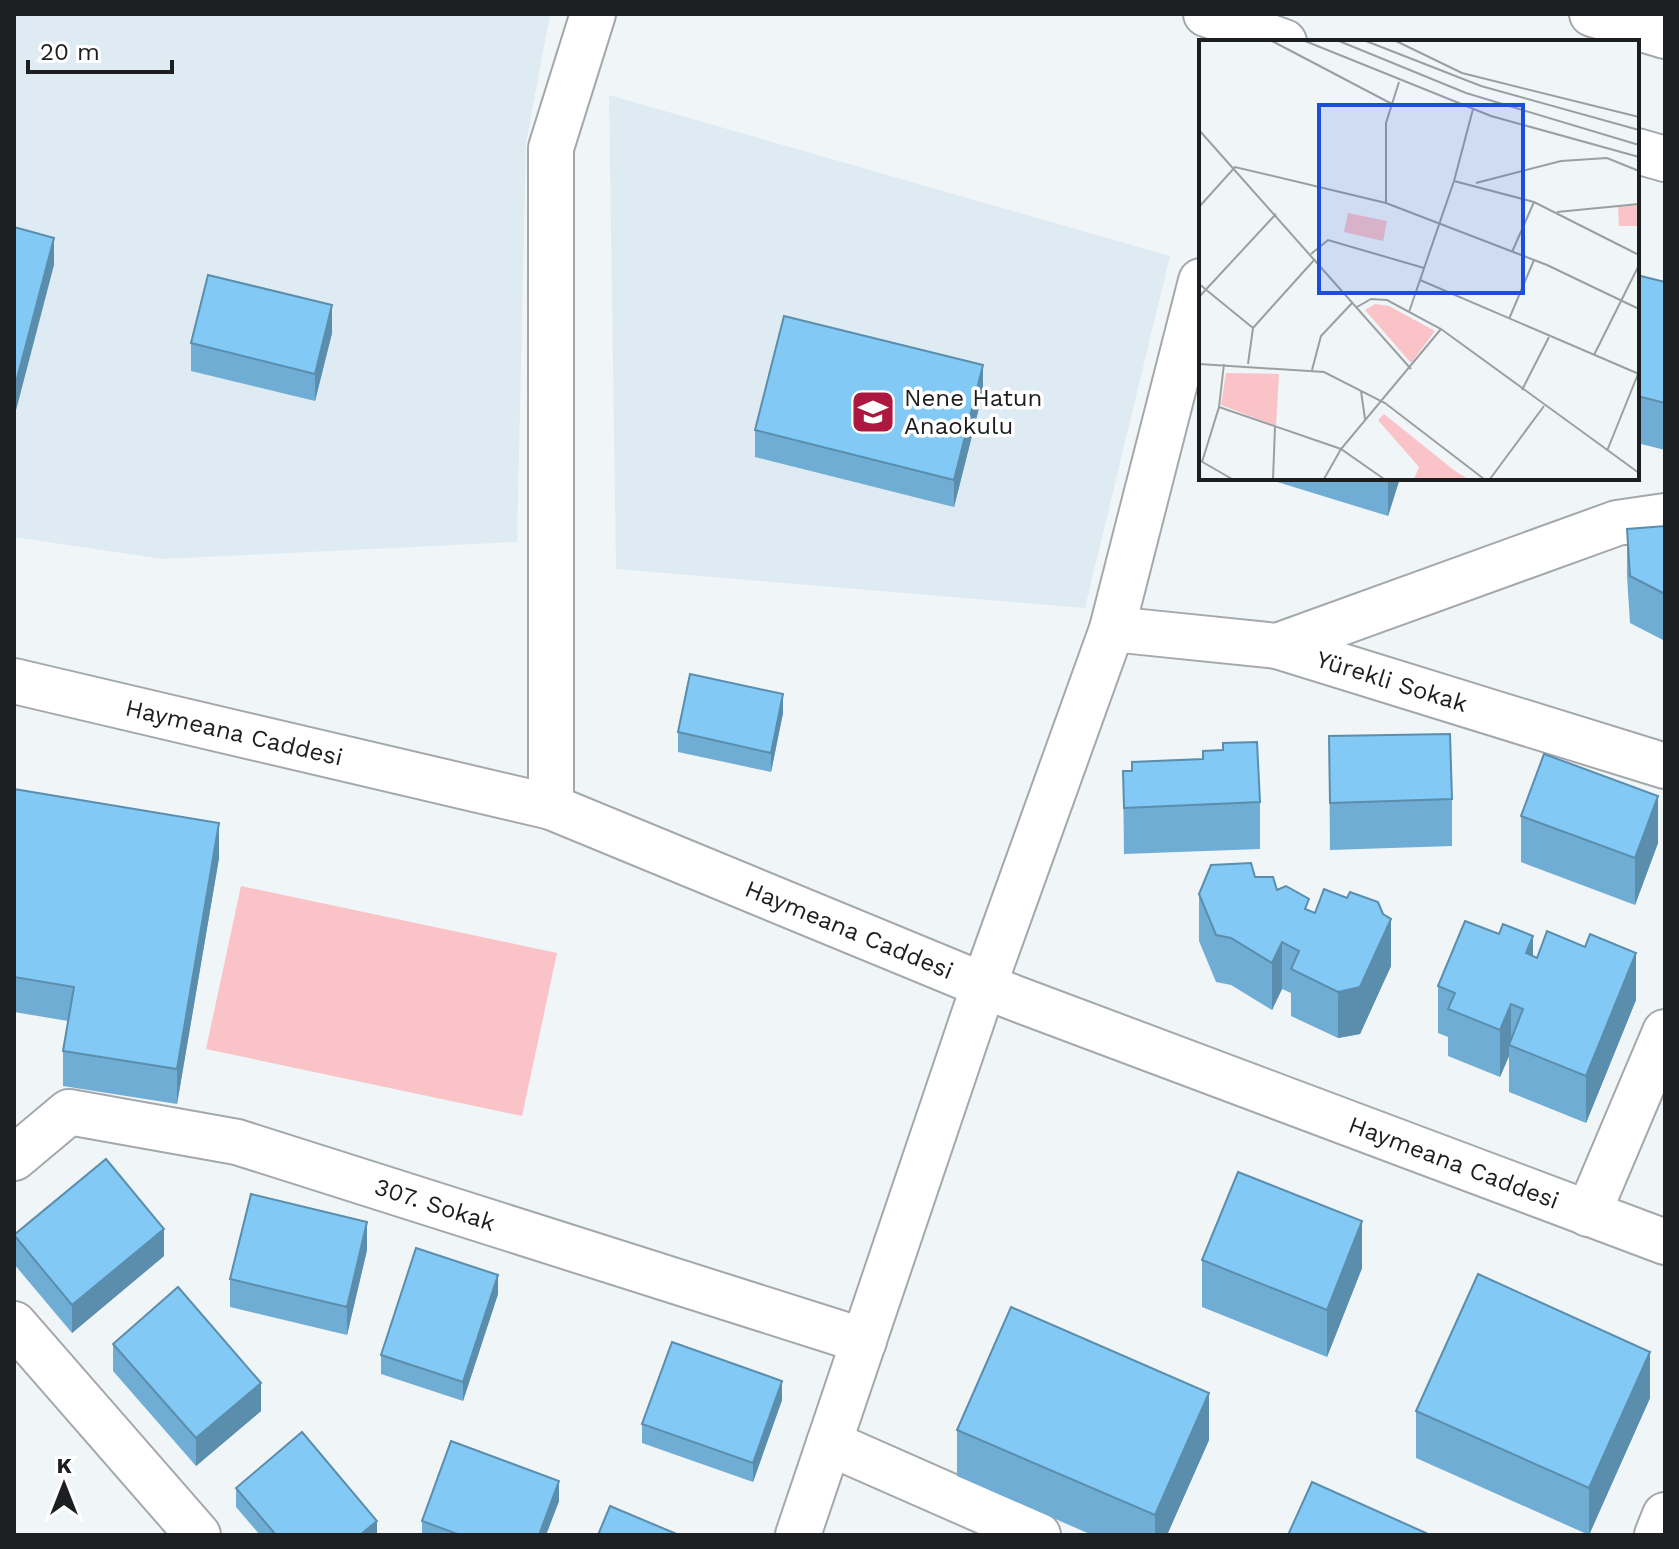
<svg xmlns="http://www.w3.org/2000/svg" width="1679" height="1549" viewBox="0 0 1679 1549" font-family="'Work Sans',sans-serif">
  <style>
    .built { fill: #dfebf2 }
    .grass { fill: #f9c3c7 }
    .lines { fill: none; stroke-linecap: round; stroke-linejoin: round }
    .minor-casing { stroke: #a4a8ab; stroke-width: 48 }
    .highway-casing { stroke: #a4a8ab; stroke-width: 48 }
    .minor { stroke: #fff; stroke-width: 44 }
    .highway { stroke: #fff; stroke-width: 44 }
    .wall { fill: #70add4 }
    .shaded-wall { fill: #5b8dac }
    .building { fill: #82c9f6; stroke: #5b8dac; stroke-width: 2 }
    .labels { text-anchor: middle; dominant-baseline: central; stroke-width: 7; stroke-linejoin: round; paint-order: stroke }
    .poi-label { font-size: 24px; fill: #1d1e1f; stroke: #fff; text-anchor: start }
    .street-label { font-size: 24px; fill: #1d1e1f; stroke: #fff }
    .inset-road { fill: none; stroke: #9c9fa1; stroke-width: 2 }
    .view { fill: #1d4ed8; fill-opacity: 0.15; stroke: #1d4ed8; stroke-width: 4 }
    .inset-edge { fill: none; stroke: #1d1e1f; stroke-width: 4 }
  </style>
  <rect width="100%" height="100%" fill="#f0f5f7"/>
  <!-- built -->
  <g class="built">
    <polygon points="14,14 550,14 526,144 517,542 163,559 14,537"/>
    <polygon points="609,95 1170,256 1085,608 616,569"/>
  </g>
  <!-- grass -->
  <polygon class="grass" points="241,886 557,953 522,1116 206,1049"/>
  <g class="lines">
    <!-- minor casing -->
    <g class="minor-casing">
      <g id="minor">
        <polyline points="1206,14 1284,42"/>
        <polyline points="1637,151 1665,159"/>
        <path id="s1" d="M1112,629L1277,646L1665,766"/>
        <polyline points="1277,646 1617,523 1665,516"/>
        <path id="s2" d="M14,681L551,807L1012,997L1665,1242"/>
        <polyline points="551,807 551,148 593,14"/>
        <path id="s3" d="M14,1158L69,1112L237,1142L864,1341"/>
        <polyline points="1588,1214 1665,1032"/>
        <polyline points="14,1324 198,1535"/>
        <polyline points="829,1443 1038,1535"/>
        <polyline points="798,1535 984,985 1112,629 1201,281"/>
        <polyline points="1657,1535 1665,1515"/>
      </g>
    </g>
    <!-- highway casing -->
    <g class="highway-casing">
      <polyline id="highway" points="1592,14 1665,36"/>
    </g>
    <!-- minor -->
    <use href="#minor" class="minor"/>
    <!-- highway -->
    <use href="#highway" class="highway"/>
  </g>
  <!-- wall -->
  <g class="wall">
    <polygon points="1637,275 1665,282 1665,450 1637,443"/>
    <polygon points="332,333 315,401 191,371 191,343"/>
    <polygon points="983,392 954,507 755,457 755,430"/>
    <polygon points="1274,478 1400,478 1388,516 1274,481"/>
    <polygon points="1665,526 1665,641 1630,623 1627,576 1627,529"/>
    <polygon points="783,713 771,772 678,752 678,732"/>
    <polygon points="1329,736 1452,799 1452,846 1330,850"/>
    <polygon points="1123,771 1132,771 1260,802 1260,849 1124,854"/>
    <polygon points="14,789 219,858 177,1104 63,1086 63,1051 68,1021 14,1012"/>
    <polygon points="1521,816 1658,843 1635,905 1521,862"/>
    <polygon points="1255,877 1309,910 1315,913 1391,966 1360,1034 1338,1038 1291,1016 1291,993 1282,989 1272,1010 1231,985 1216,982 1199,941 1199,894"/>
    <polygon points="1533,956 1636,1000 1586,1123 1509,1092 1509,1056 1500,1077 1448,1056 1448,1037 1438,1033 1438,986"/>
    <polygon points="14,1235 164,1256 72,1333 14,1264"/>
    <polygon points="367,1250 347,1335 230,1307 230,1279"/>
    <polygon points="1202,1260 1362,1268 1327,1357 1202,1307"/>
    <polygon points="498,1294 463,1401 381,1374 381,1355"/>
    <polygon points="113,1344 261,1411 196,1466 113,1371"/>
    <polygon points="1650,1398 1589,1535 1416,1458 1416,1411"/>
    <polygon points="782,1400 753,1482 642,1443 642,1424"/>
    <polygon points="957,1430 1209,1440 1167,1535 1092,1535 957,1476"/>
    <polygon points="236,1488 377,1535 260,1535 236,1507"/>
    <polygon points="559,1501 546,1535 422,1535 422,1521"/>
  </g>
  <!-- shaded-wall -->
  <g class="shaded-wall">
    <polygon points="54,238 54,265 14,418 14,390"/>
    <polygon points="332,305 332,333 315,401 315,374"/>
    <polygon points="983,365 983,392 954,507 954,480"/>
    <polygon points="1388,478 1400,478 1388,516"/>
    <polygon points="783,694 783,713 771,772 771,753"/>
    <polygon points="1658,796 1658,843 1635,905 1635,858"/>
    <polygon points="219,823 219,858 177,1104 177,1069"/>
    <polygon points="1391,919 1391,966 1360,1034 1338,1038 1338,992"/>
    <polygon points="1533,936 1533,983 1526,953"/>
    <polygon points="1282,942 1282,989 1272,1010 1272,963"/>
    <polygon points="1636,953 1636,1000 1586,1123 1586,1076"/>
    <polygon points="1511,1004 1511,1045 1509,1045 1509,1056 1500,1077 1500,1030"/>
    <polygon points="1362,1221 1362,1268 1327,1357 1327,1310"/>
    <polygon points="367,1222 367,1250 347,1335 347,1307"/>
    <polygon points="164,1229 164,1256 72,1333 72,1305"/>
    <polygon points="498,1275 498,1294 463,1401 463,1382"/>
    <polygon points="1650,1352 1650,1398 1589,1535 1589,1488"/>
    <polygon points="782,1381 782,1400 753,1482 753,1463"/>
    <polygon points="261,1383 261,1411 196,1466 196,1438"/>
    <polygon points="1209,1393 1209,1440 1167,1535 1155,1535 1155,1515"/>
    <polygon points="559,1481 559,1501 546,1535 539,1535"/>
    <polygon points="377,1521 377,1535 360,1535"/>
  </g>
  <!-- building -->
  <g class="building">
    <polygon points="14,227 54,238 14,390"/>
    <polygon points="208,275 332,305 315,374 191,343"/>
    <polygon points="1637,275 1665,282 1665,403 1637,396"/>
    <polygon points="784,316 983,365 954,480 755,430"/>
    <polygon points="1665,526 1665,594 1630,576 1627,529"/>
    <polygon points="690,674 783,694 771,753 678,732"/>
    <polygon points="1450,734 1452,799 1330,803 1329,736"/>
    <polygon points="1257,742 1260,802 1124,808 1123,771 1132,771 1132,762 1203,759 1203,751 1223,750 1223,743"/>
    <polygon points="1544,754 1658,796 1635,858 1521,816"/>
    <polygon points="14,789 219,823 177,1069 63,1051 74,987 14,977"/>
    <polygon points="1251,863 1255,877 1273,877 1277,890 1286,886 1309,899 1305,909 1315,913 1324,889 1347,898 1350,892 1378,902 1383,914 1391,919 1360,987 1338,992 1291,969 1299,951 1282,942 1272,963 1231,938 1216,935 1199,894 1211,865"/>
    <polygon points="1465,921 1499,934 1503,924 1533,936 1526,953 1537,958 1547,931 1585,947 1590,934 1636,953 1586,1076 1509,1045 1523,1009 1511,1004 1500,1030 1448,1009 1455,993 1438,986"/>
    <polygon points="106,1159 164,1229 72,1305 14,1235"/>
    <polygon points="1238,1172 1362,1221 1327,1310 1202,1260"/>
    <polygon points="251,1194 367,1222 347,1307 230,1279"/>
    <polygon points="416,1248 498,1275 463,1382 381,1355"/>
    <polygon points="1478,1274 1650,1352 1589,1488 1416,1411"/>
    <polygon points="178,1287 261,1383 196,1438 113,1344"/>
    <polygon points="1011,1307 1209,1393 1155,1515 957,1430"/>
    <polygon points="672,1342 782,1381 753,1463 642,1424"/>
    <polygon points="302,1432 377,1521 360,1535 276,1535 236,1488"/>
    <polygon points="451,1441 559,1481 539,1535 460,1535 422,1521"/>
    <polygon points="1312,1482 1426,1533 1425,1535 1288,1535"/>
    <polygon points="610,1506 679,1535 598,1535"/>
  </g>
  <!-- icons -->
  <defs>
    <g id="school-square" transform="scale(2.3)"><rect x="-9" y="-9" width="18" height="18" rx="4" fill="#ad1840" stroke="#fff"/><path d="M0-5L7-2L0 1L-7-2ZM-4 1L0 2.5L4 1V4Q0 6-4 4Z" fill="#fff"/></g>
  </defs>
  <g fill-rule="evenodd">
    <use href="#school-square" x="873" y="412"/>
  </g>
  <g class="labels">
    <!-- poi labels -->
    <g class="poi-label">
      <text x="904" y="398">Nene Hatun<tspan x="904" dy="28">Anaokulu</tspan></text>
    </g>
    <!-- street labels -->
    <g class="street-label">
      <text stroke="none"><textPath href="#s1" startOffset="286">Yürekli Sokak</textPath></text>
      <text stroke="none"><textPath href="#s2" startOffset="226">Haymeana Caddesi</textPath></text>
      <text stroke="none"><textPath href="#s2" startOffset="874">Haymeana Caddesi</textPath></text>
      <text stroke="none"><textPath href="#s2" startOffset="1522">Haymeana Caddesi</textPath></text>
      <text stroke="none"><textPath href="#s3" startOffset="450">307. Sokak</textPath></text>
    </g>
  </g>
  <!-- overview -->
  <g transform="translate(1199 40)">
    <rect width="440" height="440" fill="#f0f5f7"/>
    <path d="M149,173L188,181L184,201L145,192Z" fill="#f9c3c7"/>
    <path d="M440,165V186H420L419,167ZM176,264L190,266L236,291L212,323L166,270ZM27,333L80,334L77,386L22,365ZM185,374L256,431L269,439H215L220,427L179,380Z" fill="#f9c3c7"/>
    <path class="inset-road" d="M73,1L193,64M106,1L292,76L440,117M140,1L267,53L440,105M167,1L282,46L440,90M197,1L263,33L440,77M0,90L212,329M255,141L335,162L440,215M277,143L362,121L408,118L440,131M187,163V83L200,42M0,167L36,127L187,163L348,225L440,269M358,172L440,164M313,212L335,162M112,214L129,200L225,228M221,240L440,334M0,244L54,288M0,257L77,174M158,267L172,259L188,260L242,289L440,433M210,272L255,141L274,69M310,279L335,220M395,315L440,225M0,324L125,332L186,363L285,439M49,324L54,288L116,219M113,330L122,296L154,262M323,350L350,297M162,351L166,379M20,367L142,409L185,439M408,411L439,334M0,420L33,439M3,422L20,367L25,324M74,439L76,387M125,439L142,409L242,289M291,439L345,366"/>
    <path class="view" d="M120,65H324V253H120Z"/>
    <rect width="440" height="440" class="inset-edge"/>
  </g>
  <!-- border -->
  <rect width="1679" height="1549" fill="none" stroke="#1d1e1f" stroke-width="32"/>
  <!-- north arrow -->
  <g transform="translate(64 1485)" stroke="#ffffff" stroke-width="6" paint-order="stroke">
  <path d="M0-6L14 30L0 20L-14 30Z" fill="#1d1e1f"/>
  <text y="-12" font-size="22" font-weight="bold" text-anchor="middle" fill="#1d1e1f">K</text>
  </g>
  <!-- scale -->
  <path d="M28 60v12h144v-12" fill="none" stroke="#1d1e1f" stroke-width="4"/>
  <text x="40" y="60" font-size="24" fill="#1d1e1f" stroke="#ffffff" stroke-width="6" paint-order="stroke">20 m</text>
</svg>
